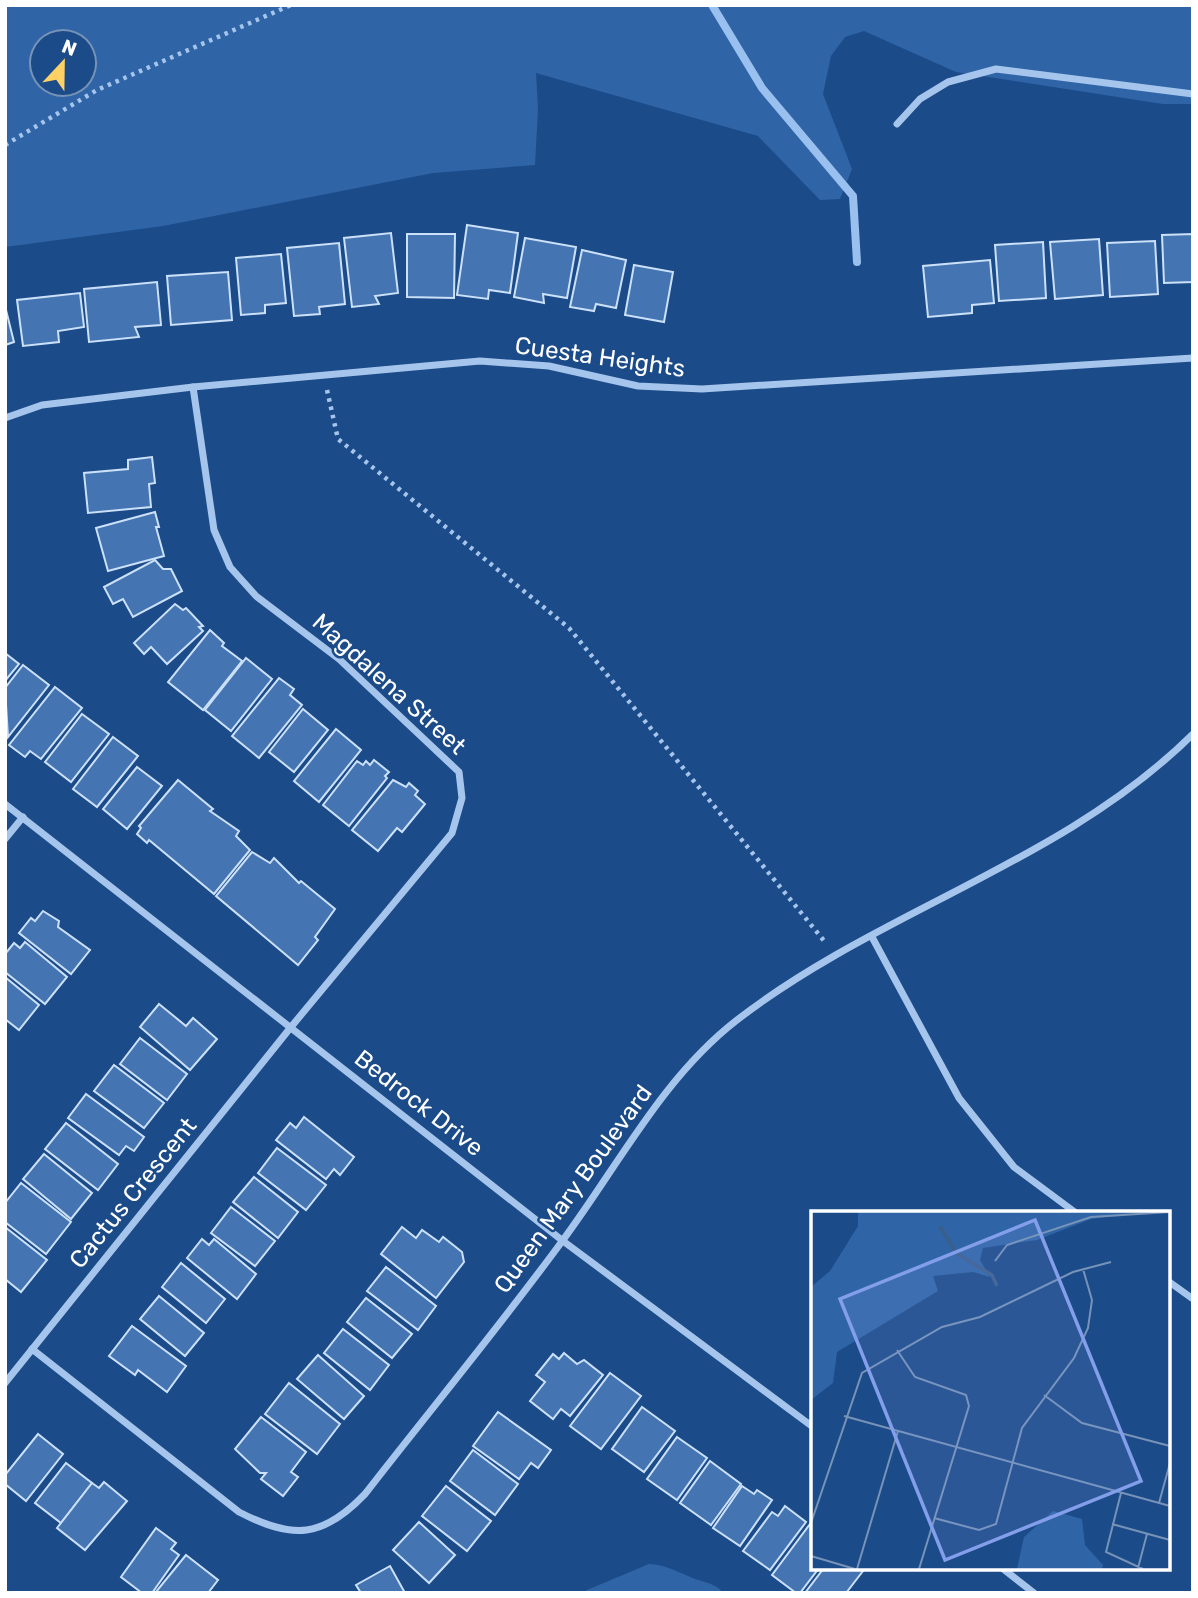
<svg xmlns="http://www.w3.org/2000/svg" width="1198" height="1598" viewBox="0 0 1198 1598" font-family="Rubik,sans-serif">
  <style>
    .green { fill: #2f65a7; fill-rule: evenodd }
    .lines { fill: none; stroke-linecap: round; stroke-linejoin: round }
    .stream { stroke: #99c0ee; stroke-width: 8 }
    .building { fill: #4475b2; stroke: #cbe0f9; stroke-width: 2 }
    .path { stroke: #a6c5ec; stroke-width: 4.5; stroke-dasharray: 3.5 5; stroke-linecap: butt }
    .minor { stroke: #a6c5ec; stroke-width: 7 }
    .labels { text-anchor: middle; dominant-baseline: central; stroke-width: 5; stroke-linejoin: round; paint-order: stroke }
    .street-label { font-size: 24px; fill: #fff; stroke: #1c4b89 }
    .inset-river { fill: none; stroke: #3b5f8c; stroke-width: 3.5 }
    .inset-road { fill: none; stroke: #7793b8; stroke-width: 2 }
    .view { fill: #839eea; fill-opacity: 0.15; stroke: #839eea; stroke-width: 3.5 }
    .inset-edge { fill: none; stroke: #fff; stroke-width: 3.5 }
  </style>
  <rect width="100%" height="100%" fill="#1c4b89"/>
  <!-- green -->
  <g class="green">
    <path d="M5,5H1193V104H1163L956,72L864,31L845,37L831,56L823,94L852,169L840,199L820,200L758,136L536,73L538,109L535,165L433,173L163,226L5,247ZM42,42H84V84H42Z"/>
    <path d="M649,1564C666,1565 673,1570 688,1576C703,1583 712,1581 724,1593H580Z"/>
  </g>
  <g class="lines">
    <!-- stream -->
    <polyline class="stream" points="712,5 762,88 853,196 857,262"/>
  </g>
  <!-- building -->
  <g class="building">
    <polygon points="467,225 518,233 510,293 489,290 488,299 457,295"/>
    <polygon points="391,233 398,293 375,296 379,304 352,307 344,238"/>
    <polygon points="407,234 455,234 454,298 407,297"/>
    <polygon points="1193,234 1193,282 1164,283 1162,235"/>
    <polygon points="525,238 576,247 567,298 543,294 544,303 514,297"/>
    <polygon points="1099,239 1103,295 1055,299 1050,242"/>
    <polygon points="1155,241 1158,294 1110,297 1107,243"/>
    <polygon points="1043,242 1046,298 999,301 995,245"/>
    <polygon points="339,243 345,304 319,307 320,314 294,316 287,248"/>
    <polygon points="582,250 626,260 616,308 596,304 594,311 570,307"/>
    <polygon points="281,254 286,303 265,305 265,313 241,315 236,258"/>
    <polygon points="990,260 994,303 972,305 972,313 928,317 923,266"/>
    <polygon points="634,265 673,272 664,322 625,315"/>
    <polygon points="228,272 232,320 171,325 167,276"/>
    <polygon points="157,282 161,325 135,327 139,337 89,342 84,289"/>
    <polygon points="80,293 84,327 58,331 59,342 23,346 17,300"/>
    <polygon points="5,306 14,342 5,345"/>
    <polygon points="152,457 155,483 149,484 151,507 88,513 84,473 128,469 128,460"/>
    <polygon points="155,512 159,527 156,527 164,556 108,571 96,528"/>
    <polygon points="155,560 163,569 171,569 182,591 133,617 123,599 113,604 104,587"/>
    <polygon points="175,604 183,610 186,608 203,626 199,627 203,631 167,664 151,647 144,654 134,643"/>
    <polygon points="210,630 224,643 222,646 242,661 203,710 168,682"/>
    <polygon points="5,653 19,664 5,681"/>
    <polygon points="246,658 272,679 231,731 205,710"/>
    <polygon points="23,665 49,685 8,737 5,688"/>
    <polygon points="279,678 294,689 290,695 302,705 259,758 232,736"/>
    <polygon points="55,687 82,708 41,759 30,751 25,757 9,745"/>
    <polygon points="303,709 328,730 294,772 269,752"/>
    <polygon points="82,714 109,734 71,782 45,762"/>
    <polygon points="336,729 361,750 319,802 294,781"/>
    <polygon points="113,737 138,756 97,807 73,789"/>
    <polygon points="374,760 389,772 385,776 387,778 349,826 323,805 357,761 363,765 366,761 370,765"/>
    <polygon points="137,767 162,786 127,829 103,809"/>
    <polygon points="178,780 213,809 210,811 239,831 236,836 250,850 214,894 149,840 147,843 137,834 141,828 139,826"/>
    <polygon points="393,780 406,787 409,783 418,791 415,795 425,804 402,832 397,828 378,851 352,830"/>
    <polygon points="252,852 270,863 274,858 299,883 301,881 335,909 315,937 318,940 298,965 216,896"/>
    <polygon points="43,911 59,921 58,927 90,950 71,974 19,933 31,918 35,921"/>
    <polygon points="25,942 67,977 45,1004 5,972 5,954 14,943 20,948"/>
    <polygon points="5,977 39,1005 19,1030 5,1019"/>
    <polygon points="159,1004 186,1026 193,1018 217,1039 190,1070 140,1027"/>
    <polygon points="140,1038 187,1074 167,1100 120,1064"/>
    <polygon points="114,1065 164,1103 144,1128 94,1091"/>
    <polygon points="86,1094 144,1137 134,1151 126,1146 119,1155 68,1118"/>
    <polygon points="304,1117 354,1157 340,1175 334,1169 326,1179 276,1140 290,1123 296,1128"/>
    <polygon points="66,1123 118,1164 98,1190 45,1149"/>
    <polygon points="277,1148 326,1185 306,1210 258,1173"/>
    <polygon points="44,1154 92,1193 71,1219 23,1179"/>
    <polygon points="254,1177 298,1212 278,1238 233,1202"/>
    <polygon points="21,1183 71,1222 46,1254 5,1222 5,1203"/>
    <polygon points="231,1207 275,1241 255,1266 211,1233"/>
    <polygon points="5,1227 47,1260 21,1292 5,1279"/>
    <polygon points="402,1227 416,1238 422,1230 439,1242 443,1237 462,1252 464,1262 436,1298 381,1254"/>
    <polygon points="202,1239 209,1245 214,1239 256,1274 237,1299 187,1258"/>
    <polygon points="181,1263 225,1299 206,1323 162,1287"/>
    <polygon points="386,1267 436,1306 418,1330 367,1291"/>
    <polygon points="159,1296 204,1333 185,1356 140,1319"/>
    <polygon points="366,1298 412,1334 392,1358 347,1322"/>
    <polygon points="132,1326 186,1366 167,1392 138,1370 135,1375 109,1356"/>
    <polygon points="343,1329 389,1365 370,1390 324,1353"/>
    <polygon points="564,1353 577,1364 584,1360 603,1375 570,1416 561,1409 553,1419 530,1401 545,1382 536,1375 553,1354 559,1359"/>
    <polygon points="318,1355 364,1396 344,1419 297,1379"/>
    <polygon points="610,1373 641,1396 601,1449 570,1426"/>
    <polygon points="289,1383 340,1424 317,1454 265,1414"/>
    <polygon points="642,1407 675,1431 644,1472 612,1449"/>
    <polygon points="498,1412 551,1450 538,1468 531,1463 519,1479 473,1446"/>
    <polygon points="261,1417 306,1452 291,1472 298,1477 283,1496 261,1479 266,1473 260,1473 235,1449"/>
    <polygon points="38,1434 63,1454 26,1501 5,1484 5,1475"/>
    <polygon points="677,1437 707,1458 677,1500 647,1479"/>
    <polygon points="473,1450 518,1484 495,1515 450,1481"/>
    <polygon points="710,1461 741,1484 711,1525 680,1503"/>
    <polygon points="66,1463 92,1483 61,1523 35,1503"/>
    <polygon points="104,1482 127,1501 85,1550 57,1528 92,1483 99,1488"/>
    <polygon points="446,1486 491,1521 467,1551 422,1516"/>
    <polygon points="742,1486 754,1494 757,1490 772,1500 740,1546 713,1528"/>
    <polygon points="785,1506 806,1522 770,1570 743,1551 772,1512 778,1516"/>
    <polygon points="419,1522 455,1555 429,1583 393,1550"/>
    <polygon points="810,1524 813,1526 813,1568 819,1568 800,1593 796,1593 772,1575"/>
    <polygon points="156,1528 176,1543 171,1549 179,1555 152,1593 142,1593 121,1577"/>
    <polygon points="186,1555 218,1580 208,1593 155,1593"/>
    <polygon points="390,1566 405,1593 361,1593 356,1585"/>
    <polygon points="824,1568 859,1568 863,1571 846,1593 805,1593"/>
  </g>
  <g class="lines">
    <!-- path -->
    <g class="path">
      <polyline points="5,145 97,90 291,5"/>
      <polyline points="327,390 338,439 569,628 825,942"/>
    </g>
    <!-- minor -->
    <g class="minor">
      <polyline points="897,124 920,99 948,82 996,69 1193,94"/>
      <polyline points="5,418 42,405 193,387 480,361 549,366 638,386 702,389 1193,358"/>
      <polyline points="5,804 563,1241 813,1427"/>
      <polyline points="5,839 23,817"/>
      <polyline points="872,937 959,1098 1014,1167 1076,1213"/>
      <polyline points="1168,1281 1193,1299"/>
      <path d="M32,1349L239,1512C293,1540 323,1538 365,1494C431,1409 500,1326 563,1240C618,1166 663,1077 737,1020C879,910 1063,863 1193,734"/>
      <polyline points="5,1383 291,1027 452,833 462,798 459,772 339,659 256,596 230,567 214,530 193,387"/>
      <polyline points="1002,1568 1034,1593"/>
    </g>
  </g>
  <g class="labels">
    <!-- street labels -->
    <g class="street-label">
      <text transform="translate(600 357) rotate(8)">Cuesta Heights</text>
      <text transform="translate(389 684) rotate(42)">Magdalena Street</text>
      <text transform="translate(419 1103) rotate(38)">Bedrock Drive</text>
      <text transform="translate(573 1189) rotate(-54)">Queen Mary Boulevard</text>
      <text transform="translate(133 1193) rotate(-51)">Cactus Crescent</text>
    </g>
  </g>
  <!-- overview -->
  <g transform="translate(811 1211)">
    <rect width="359" height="359" fill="#1c4b89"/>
    <path d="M47,0H351L280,8L226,29L172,37L169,49L179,66L162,61L122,65L127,80L26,141L22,172L0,189V76L19,60L47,15ZM242,300L271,308L274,334L292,354L291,358H206L213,326Z" fill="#2f65a7"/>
    <path class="inset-river" d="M129,15L145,42L181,64L186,75"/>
    <path class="inset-road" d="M184,50L196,34L280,6L359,1M86,139L104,166L155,184L158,195L108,358M233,184L271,212L359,235M33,205L359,295M310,282L295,341L332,358M348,292L359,252M123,307L168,319L185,313L211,217L263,147L277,117L281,89L272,58M0,312L51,162L131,116L169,106L262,61L300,51M301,313L359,329M0,345L44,358M327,357L336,323M46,358L87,220"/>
    <path class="view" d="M224,9L330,270L134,349L29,88Z"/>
    <rect width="359" height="359" class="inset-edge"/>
  </g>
  <!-- border -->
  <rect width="1198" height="1598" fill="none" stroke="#ffffff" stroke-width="14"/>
  <!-- north arrow -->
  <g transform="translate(63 63) rotate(22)"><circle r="33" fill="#1c4b89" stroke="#7793b8" stroke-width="2"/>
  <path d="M0-5L12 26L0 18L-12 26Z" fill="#fdd163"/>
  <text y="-10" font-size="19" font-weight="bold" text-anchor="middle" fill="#ffffff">N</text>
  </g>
</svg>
